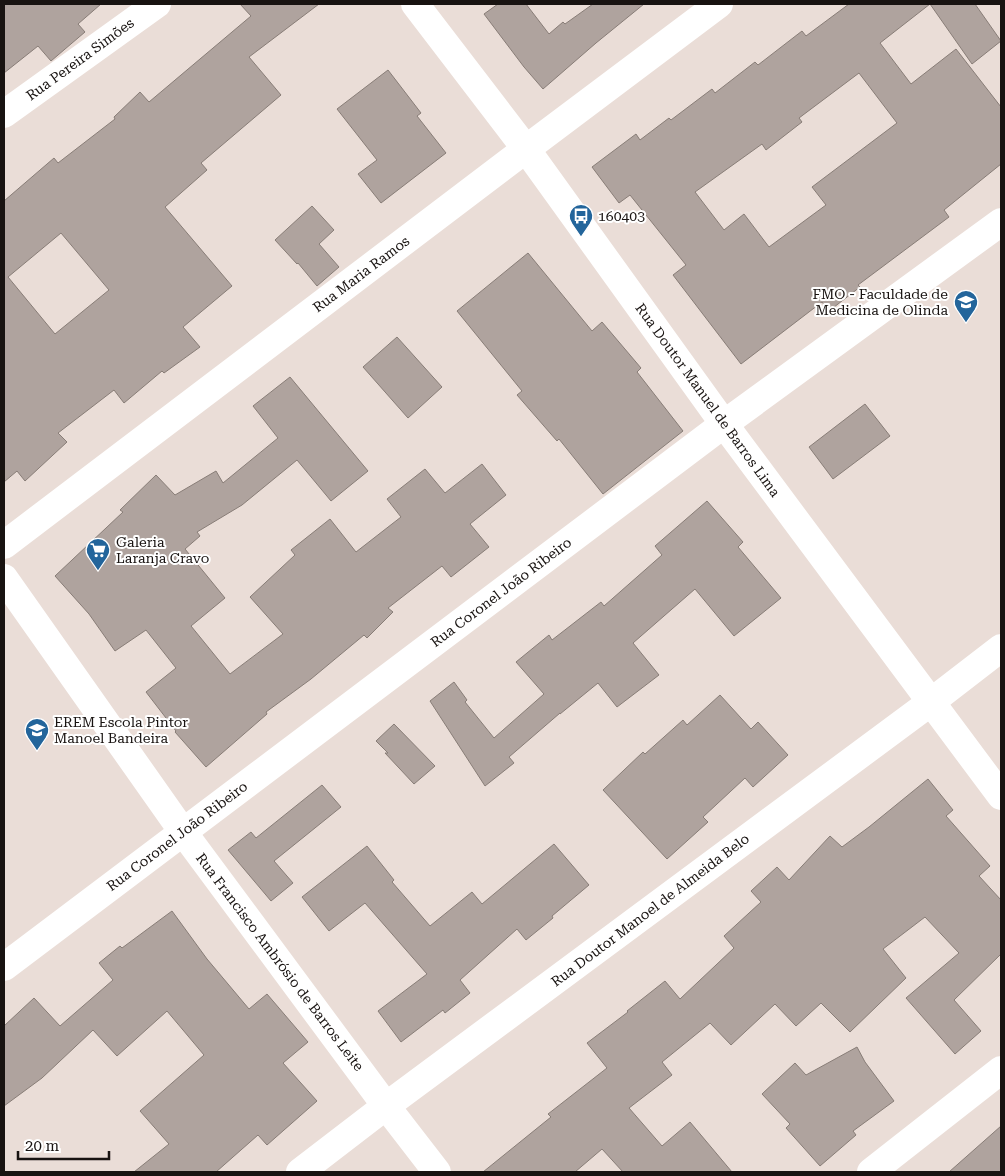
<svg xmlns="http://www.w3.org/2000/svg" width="1005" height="1176" viewBox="0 0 1005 1176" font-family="'Roboto Serif',serif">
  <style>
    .building { fill: #afa39e; stroke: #887d77; fill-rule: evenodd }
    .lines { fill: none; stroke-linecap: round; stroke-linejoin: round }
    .minor { stroke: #fff; stroke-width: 28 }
    .labels { text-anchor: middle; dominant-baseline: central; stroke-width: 4; stroke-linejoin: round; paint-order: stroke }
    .street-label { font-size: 14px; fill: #181311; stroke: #fff }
    .poi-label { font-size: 14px; fill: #181311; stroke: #fff; text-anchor: start }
  </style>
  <rect width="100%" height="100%" fill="#eaddd7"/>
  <!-- building -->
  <g class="building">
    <polygon points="4,4 101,4 78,24 85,32 51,61 38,46 4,73"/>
    <path d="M240,4H319L249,57L281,95L201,163L207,170L165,207L232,286L183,327L200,347L164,373L162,371L124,403L114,390L58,433L67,442L25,481L17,471L4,482V201L54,158L58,163L115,119L114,117L140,92L149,102L251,16ZM61,233L109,290L55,334L8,277Z"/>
    <polygon points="498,4 526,4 549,34 563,22 565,24 593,4 644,4 596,43 543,89 524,67 484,14"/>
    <path d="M849,4H975L1001,41L972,64L930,4L880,43L911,84L956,49L1001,107V164L944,210L949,217L858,285L860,287L829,311L822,302L741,364L673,275L686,265L630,195L619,203L592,167L636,134L640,140L669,118L671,120L712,89L715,93L755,62L758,65L802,31L806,36ZM859,73L897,123L812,187L826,205L769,247L744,214L724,230L695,192L762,144L766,150L802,122L799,118Z"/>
    <polygon points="388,70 421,113 417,116 446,153 381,203 358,174 377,160 337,109"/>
    <polygon points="312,206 334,230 319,244 339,267 317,286 298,263 297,264 275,240"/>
    <polygon points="528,253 592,331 602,322 641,368 637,372 683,431 603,494 559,439 557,441 517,395 522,391 457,311"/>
    <polygon points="397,337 442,387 408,418 363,367"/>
    <polygon points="290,377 368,471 331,501 297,460 242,505 197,532 200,536 185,549 225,598 191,626 230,674 283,634 250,597 295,555 291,550 330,519 356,552 401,517 387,499 425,469 445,493 482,464 506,495 470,524 489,547 451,577 442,566 388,608 393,612 367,638 364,635 311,679 266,712 267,714 206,767 175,732 176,731 146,692 176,668 146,630 115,651 89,614 55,576 123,512 120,510 156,475 175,495 216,471 223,483 278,438 253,406"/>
    <polygon points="865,404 890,436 833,479 809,447"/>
    <polygon points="707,501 743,542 738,547 781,598 734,636 695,589 633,643 659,675 617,707 598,683 560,714 560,713 509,757 514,763 485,786 430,701 454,682 467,700 465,702 494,738 544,694 516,662 549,635 552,640 601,602 604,606 662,555 655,546"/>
    <polygon points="720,695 751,729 758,722 788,755 753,787 745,778 703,817 708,822 667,859 603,790 643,752 645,754 683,720 687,725"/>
    <polygon points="394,724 435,766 414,784 385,753 388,753 376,741"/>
    <polygon points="928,779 953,810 946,816 990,866 979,876 1001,900 1001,954 954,1000 981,1031 955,1054 906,998 959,953 925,917 883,949 906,978 850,1032 821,1003 796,1026 775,1004 731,1045 710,1023 662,1062 672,1075 629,1108 662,1146 690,1122 732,1172 623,1172 602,1149 575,1172 483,1172 551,1117 548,1114 607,1068 587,1043 628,1012 627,1011 665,981 680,999 734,948 724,936 761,902 751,891 777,867 789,880 830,836 842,847 869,827"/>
    <polygon points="322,785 341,807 274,861 293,883 271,901 228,850 251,832 256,838"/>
    <polygon points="554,844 589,885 552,916 553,918 526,940 517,929 460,980 470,993 445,1013 443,1010 401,1042 378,1011 427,974 365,903 329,931 302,897 367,846 394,880 392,882 430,926 472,892 482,904"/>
    <polygon points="172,911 207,959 249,1009 267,994 308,1042 283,1063 317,1101 267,1145 258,1135 216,1172 134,1172 169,1144 140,1111 204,1055 167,1011 117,1056 93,1030 42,1078 4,1106 4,1026 34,998 60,1026 113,980 99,963 120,946 122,948"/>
    <polygon points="857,1047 865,1062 894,1101 853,1131 856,1135 820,1166 786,1128 790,1124 762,1094 795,1063 806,1075"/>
    <polygon points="1001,1126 1001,1172 949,1172"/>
  </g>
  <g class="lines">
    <!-- minor -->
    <g class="minor">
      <polyline points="415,4 526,149 724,424 1001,796"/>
      <polyline points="4,114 157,4"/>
      <polyline points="4,545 526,149 719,4"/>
      <polyline points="4,578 183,832 386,1106 437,1172"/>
      <polyline points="4,967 724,424 1001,222"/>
      <polyline points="300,1172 386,1106 931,702 1001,648"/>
      <polyline points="871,1172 1001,1070"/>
    </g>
  </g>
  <!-- icons -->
  <defs>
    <g id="bus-pin" transform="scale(1.25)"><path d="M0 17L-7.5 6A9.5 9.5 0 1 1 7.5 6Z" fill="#23659b" stroke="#fff"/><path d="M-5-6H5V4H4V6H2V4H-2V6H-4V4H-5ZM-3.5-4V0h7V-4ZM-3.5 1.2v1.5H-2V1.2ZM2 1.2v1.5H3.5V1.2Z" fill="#fff"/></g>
    <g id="university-pin" transform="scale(1.25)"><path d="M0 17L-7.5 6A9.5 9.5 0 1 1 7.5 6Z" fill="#23659b" stroke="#fff"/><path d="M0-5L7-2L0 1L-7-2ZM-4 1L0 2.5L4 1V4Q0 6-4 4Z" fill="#fff"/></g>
    <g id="supermarket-pin" transform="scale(1.25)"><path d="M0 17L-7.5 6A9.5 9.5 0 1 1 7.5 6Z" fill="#23659b" stroke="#fff"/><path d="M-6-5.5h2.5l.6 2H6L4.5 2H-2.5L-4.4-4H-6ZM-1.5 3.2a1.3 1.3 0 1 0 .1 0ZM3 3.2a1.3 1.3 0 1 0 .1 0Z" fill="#fff"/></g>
    <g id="school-pin" transform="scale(1.25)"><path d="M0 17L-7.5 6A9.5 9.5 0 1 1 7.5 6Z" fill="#23659b" stroke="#fff"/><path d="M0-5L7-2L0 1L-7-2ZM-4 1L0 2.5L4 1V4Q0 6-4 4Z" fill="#fff"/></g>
  </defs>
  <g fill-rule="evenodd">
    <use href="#bus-pin" x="581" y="216"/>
    <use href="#university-pin" x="966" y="302"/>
    <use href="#supermarket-pin" x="98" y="550"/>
    <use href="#school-pin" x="37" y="730"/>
  </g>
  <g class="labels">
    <!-- street labels -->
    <g class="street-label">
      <text transform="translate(80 59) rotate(-36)">Rua Pereira Simões</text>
      <text transform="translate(361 274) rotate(-37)">Rua Maria Ramos</text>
      <text transform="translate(708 400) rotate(54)">Rua Doutor Manuel de Barros Lima</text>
      <text transform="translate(501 592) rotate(-37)">Rua Coronel João Ribeiro</text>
      <text transform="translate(177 836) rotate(-37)">Rua Coronel João Ribeiro</text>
      <text transform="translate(650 910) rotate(-37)">Rua Doutor Manoel de Almeida Belo</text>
      <text transform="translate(280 962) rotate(53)">Rua Francisco Ambrósio de Barros Leite</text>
    </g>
    <!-- poi labels -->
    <g class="poi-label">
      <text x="598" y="216">160403</text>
      <text x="948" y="294" text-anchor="end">FMO - Faculdade de<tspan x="948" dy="16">Medicina de Olinda</tspan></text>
      <text x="116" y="542">Galeria<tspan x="116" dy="16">Laranja Cravo</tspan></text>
      <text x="54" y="722">EREM Escola Pintor<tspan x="54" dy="16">Manoel Bandeira</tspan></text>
    </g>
  </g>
  <!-- border -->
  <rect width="1005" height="1176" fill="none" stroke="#181311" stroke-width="10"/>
  <!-- scale -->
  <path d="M18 1151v8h91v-8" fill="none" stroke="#181311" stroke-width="2.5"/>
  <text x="25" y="1151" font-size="15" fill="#181311" stroke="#ffffff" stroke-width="4" paint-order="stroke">20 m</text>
</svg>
